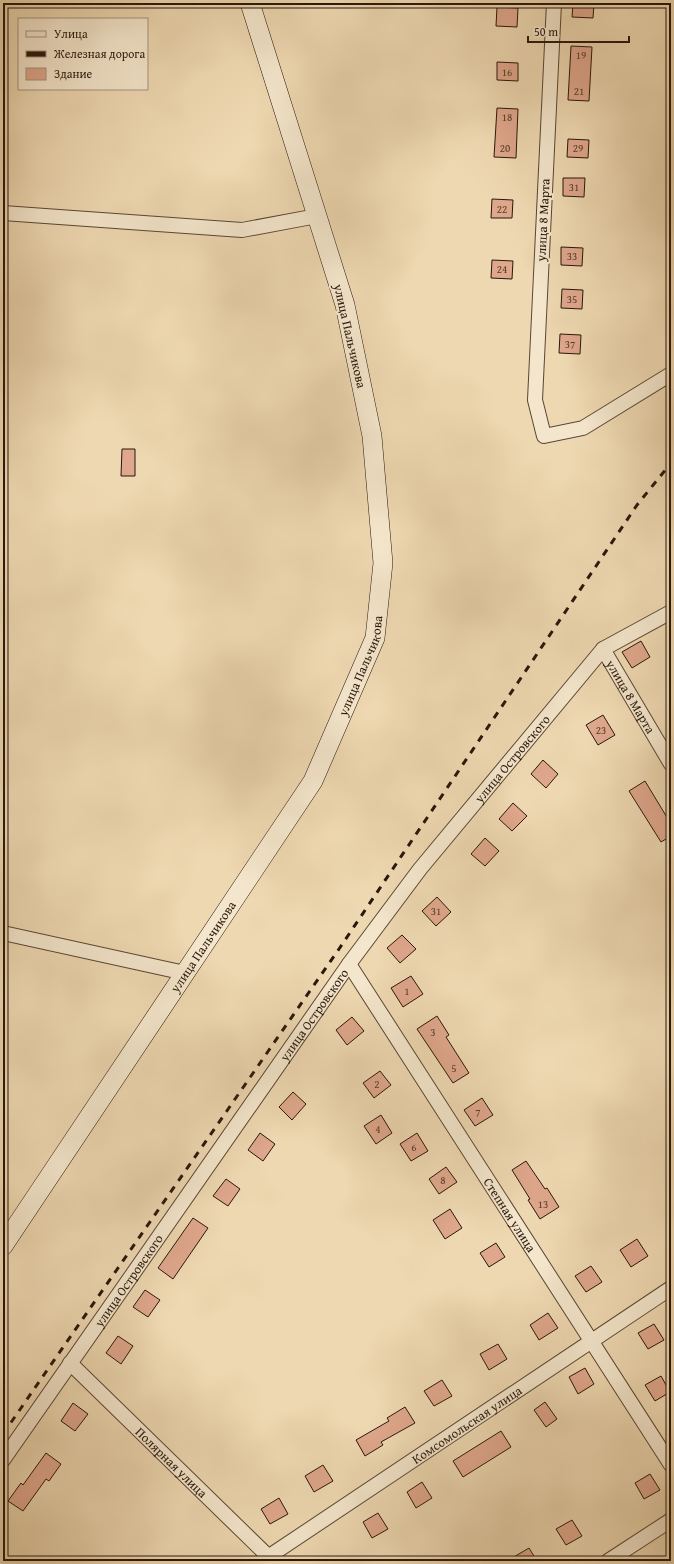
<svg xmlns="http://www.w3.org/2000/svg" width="674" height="1564" viewBox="0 0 674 1564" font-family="'Gentium Book Plus',serif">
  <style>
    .building { fill: #dfa78c; stroke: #29170b }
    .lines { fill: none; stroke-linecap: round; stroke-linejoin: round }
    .street-casing { stroke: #5a4734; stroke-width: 16 }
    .secondary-casing { stroke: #29170b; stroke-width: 20 }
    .street { stroke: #f4e6cc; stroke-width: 14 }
    .secondary { stroke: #f4e6cc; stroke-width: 19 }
    .rail { stroke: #29170b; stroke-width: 3; stroke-dasharray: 7 7; stroke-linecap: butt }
    .labels { text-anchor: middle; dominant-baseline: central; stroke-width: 4; stroke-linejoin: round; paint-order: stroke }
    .number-label { font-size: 11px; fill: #563b2b }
    .street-label { font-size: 13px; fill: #29170b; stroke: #f4e6cc }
  </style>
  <rect width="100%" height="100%" fill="#eed8b1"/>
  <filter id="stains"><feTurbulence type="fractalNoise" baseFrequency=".005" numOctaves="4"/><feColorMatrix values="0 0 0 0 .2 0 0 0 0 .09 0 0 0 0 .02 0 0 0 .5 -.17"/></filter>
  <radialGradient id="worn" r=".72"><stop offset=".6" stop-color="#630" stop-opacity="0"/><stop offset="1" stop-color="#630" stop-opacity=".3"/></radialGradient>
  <!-- building -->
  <g class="building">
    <polygon points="573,3 594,3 593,18 572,17"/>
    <polygon points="497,7 518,8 517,27 496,26"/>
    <polygon points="571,46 592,47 589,101 568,100"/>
    <polygon points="497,62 518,63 518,81 497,80"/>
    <polygon points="497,108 518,109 516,158 494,157"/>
    <polygon points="568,139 589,140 588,158 567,157"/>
    <polygon points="563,178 585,178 584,197 563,196"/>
    <polygon points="492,199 513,200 512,218 491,218"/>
    <polygon points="561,247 583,248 582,266 561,265"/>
    <polygon points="492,260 513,261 512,279 491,278"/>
    <polygon points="562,289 583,290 582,309 561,308"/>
    <polygon points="560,334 581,335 580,354 559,353"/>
    <polygon points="122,449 135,449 135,476 121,476"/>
    <polygon points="641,641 650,657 632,668 622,652"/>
    <polygon points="603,715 615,735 598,745 586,725"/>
    <polygon points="543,760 558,774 546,788 531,774"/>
    <polygon points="645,781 671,824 671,836 661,842 629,791"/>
    <polygon points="513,803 527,816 512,831 499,819"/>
    <polygon points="485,838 499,851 485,866 471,854"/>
    <polygon points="437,897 451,912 436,926 422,911"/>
    <polygon points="402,935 416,949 400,963 387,948"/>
    <polygon points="411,976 423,994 403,1007 391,988"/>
    <polygon points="437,1016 449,1035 446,1037 469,1073 453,1083 417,1029"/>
    <polygon points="352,1017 364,1031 347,1045 336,1030"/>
    <polygon points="380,1071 391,1085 374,1098 363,1083"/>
    <polygon points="293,1092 306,1104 292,1120 279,1107"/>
    <polygon points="482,1098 493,1115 475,1126 464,1110"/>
    <polygon points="381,1115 392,1133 376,1144 364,1126"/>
    <polygon points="260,1133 275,1144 263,1161 248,1150"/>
    <polygon points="417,1133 428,1151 411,1161 400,1144"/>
    <polygon points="526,1161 545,1189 547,1188 559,1207 540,1219 528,1200 530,1199 512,1170"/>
    <polygon points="446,1167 457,1182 439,1194 429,1179"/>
    <polygon points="226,1179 240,1189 228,1206 213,1196"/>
    <polygon points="450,1209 462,1228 445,1239 433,1220"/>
    <polygon points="193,1218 208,1228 173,1279 158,1268"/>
    <polygon points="637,1239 648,1256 631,1267 620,1250"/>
    <polygon points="496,1243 505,1257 489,1267 480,1253"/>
    <polygon points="591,1266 602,1282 586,1292 575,1276"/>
    <polygon points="145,1290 160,1300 148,1317 133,1307"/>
    <polygon points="548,1313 558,1328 539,1340 530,1325"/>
    <polygon points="654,1324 664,1340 648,1349 638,1333"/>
    <polygon points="118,1336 133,1346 121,1364 106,1353"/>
    <polygon points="498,1344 507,1359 489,1370 480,1354"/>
    <polygon points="585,1368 594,1384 578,1394 569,1377"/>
    <polygon points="661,1376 670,1392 655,1401 645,1385"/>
    <polygon points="442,1380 452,1396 434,1406 424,1391"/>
    <polygon points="545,1402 557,1419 546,1427 534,1410"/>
    <polygon points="73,1403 88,1414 75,1431 61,1421"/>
    <polygon points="405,1407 415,1423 381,1442 383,1445 365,1456 356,1440 389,1421 387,1418"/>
    <polygon points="501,1431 511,1447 463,1477 453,1461"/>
    <polygon points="46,1453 61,1464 49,1481 46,1479 23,1511 8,1501 21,1483 23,1485"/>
    <polygon points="323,1465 333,1481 314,1492 305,1476"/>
    <polygon points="650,1474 660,1490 644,1499 635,1483"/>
    <polygon points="422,1482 432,1498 416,1508 407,1492"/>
    <polygon points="279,1498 288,1514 270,1524 261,1509"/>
    <polygon points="378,1513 388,1529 372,1538 363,1522"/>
    <polygon points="572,1520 582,1536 566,1545 556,1529"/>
    <polygon points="529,1548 537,1561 507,1561"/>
  </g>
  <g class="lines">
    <!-- street casing -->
    <g class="street-casing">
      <g id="street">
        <polyline points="554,3 535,400 544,436 583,428 671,374"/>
        <polyline points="3,213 242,230 317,216"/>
        <path id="s1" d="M603,649L671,764"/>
        <polyline points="3,933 185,973"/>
        <path id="s2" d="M349,964L671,1465"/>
        <path id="s3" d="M70,1363L273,1561"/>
        <path id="s4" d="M3,1460L349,964L420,869L603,649L671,612"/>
        <path id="s5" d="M262,1561L671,1288"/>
        <polyline points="608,1561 671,1520"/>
      </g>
    </g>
    <!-- secondary casing -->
    <g class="secondary-casing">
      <g id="secondary">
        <path id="s6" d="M3,1246L313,781L375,638L383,563L372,436L345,305L250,3"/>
      </g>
    </g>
    <!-- street -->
    <use href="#street" class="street"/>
    <!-- secondary -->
    <use href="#secondary" class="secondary"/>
    <!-- rail -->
    <polyline class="rail" points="3,1434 339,949 637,505 671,463"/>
  </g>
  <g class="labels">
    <!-- number labels -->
    <g class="number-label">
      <text x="581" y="55">19</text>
      <text x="507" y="72">16</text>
      <text x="579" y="91">21</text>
      <text x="507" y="117">18</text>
      <text x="505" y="148">20</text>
      <text x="578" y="148">29</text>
      <text x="574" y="187">31</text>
      <text x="502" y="209">22</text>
      <text x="572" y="256">33</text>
      <text x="502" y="269">24</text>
      <text x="572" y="299">35</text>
      <text x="570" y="344">37</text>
      <text x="601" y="730">23</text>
      <text x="436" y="911">31</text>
      <text x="407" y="991">1</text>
      <text x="433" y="1032">3</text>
      <text x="454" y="1068">5</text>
      <text x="377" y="1084">2</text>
      <text x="478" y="1112">7</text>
      <text x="378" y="1129">4</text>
      <text x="414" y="1147">6</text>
      <text x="443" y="1180">8</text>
      <text x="543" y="1204">13</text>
    </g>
    <!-- street labels -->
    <g class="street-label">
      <text transform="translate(543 220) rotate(-87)">улица 8 Марта</text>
      <text transform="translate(350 336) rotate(77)">улица Пальчикова</text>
      <text stroke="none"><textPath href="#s6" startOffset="684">улица Пальчикова</textPath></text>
      <text stroke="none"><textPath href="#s1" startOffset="55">улица 8 Марта</textPath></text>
      <text stroke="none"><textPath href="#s4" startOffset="867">улица Островского</textPath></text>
      <text stroke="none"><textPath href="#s6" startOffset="360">улица Пальчикова</textPath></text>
      <text stroke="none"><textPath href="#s4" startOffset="543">улица Островского</textPath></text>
      <text stroke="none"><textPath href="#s2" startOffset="298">Степная улица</textPath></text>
      <text stroke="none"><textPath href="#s4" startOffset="219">улица Островского</textPath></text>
      <text stroke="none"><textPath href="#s5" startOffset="246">Комсомольская улица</textPath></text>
      <text stroke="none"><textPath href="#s3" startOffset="142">Полярная улица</textPath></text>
    </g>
  </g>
  <!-- margin -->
  <rect width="674" height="1564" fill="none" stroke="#eed8b1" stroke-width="16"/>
  <rect x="4" y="4" width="666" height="1556" fill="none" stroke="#29170b" stroke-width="2"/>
  <rect x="8" y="8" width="658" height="1548" fill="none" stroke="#29170b"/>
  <!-- legend -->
  <rect x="18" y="18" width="130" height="72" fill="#f4e6cc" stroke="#a3937f"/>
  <rect x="26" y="31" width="20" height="6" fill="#f4e6cc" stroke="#a3937f"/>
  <text x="54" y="38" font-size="12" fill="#29170b">Улица</text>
  <rect x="26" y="51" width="20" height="6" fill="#29170b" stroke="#a3937f"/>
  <text x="54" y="58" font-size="12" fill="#29170b">Железная дорога</text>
  <rect x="26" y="68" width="20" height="12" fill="#dfa78c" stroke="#a3937f"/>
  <text x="54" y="78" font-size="12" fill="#29170b">Здание</text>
  <!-- scale -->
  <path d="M528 36v6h101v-6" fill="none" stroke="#29170b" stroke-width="2"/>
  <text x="534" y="36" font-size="12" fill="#29170b" stroke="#f4e6cc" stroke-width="3" paint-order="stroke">50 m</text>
  <rect width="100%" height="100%" filter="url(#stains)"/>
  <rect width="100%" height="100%" fill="url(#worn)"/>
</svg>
